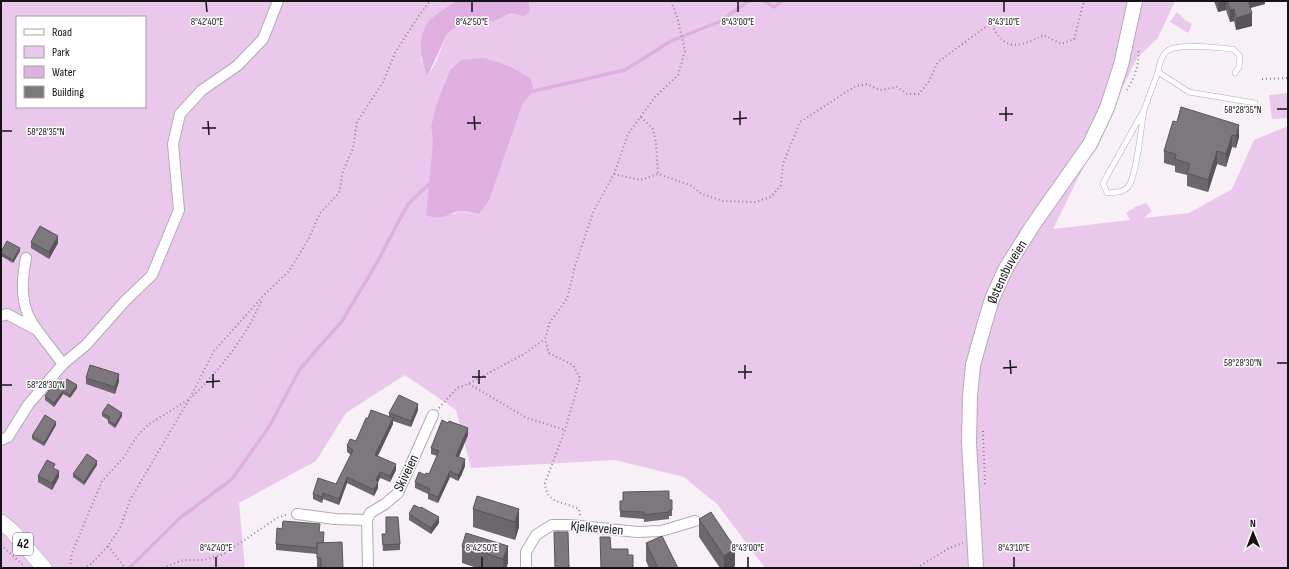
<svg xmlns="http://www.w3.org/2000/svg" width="1289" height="569" viewBox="0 0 1289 569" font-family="'Sofia Sans Condensed',sans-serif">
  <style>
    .green { fill: #eac8ec; fill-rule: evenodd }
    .water { fill: #deafe0 }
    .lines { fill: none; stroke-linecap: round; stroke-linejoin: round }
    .stream { stroke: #deafe0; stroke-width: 3.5 }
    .service-casing { stroke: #b1acb2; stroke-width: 6 }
    .minor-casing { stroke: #b1acb2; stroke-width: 12 }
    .secondary-casing { stroke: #b1acb2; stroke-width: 16 }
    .primary-casing { stroke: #b1acb2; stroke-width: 16 }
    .path { stroke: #8e898e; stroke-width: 2; stroke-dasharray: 1 3; stroke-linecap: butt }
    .service { stroke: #fff; stroke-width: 5 }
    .minor { stroke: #fff; stroke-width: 10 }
    .secondary { stroke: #fff; stroke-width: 14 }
    .primary { stroke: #fff; stroke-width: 15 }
    .wall { fill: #6c676c }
    .shaded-wall { fill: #585458 }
    .building { fill: #7d787d; stroke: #585458 }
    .ticks { fill: none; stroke: #151315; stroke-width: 1.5 }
    .labels { text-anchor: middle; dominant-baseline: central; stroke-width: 3; stroke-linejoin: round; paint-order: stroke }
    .shield { fill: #fff; stroke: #5b5a5b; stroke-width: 1 }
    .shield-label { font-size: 13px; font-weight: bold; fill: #151315 }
    .street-label { font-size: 14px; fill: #151315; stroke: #fff }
    .ticks-label { font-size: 10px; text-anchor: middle; fill: #151315; stroke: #fff; stroke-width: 3; stroke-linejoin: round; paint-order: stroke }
  </style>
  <rect width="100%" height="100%" fill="#f7f1f7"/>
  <!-- green -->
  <g class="green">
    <path d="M1,1H457L430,20L421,59L427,77L435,64L447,34L463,22L480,20L493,22L511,13L530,11L529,1H1175L1158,38L1137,58L1053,229L1130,220L1126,213L1135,207L1146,203L1152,211L1144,218L1189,213L1232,189L1254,140L1288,126V568H765L718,505L684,477L615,460L471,468L456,410L405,375L346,413L316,461L239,503L245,568H3L1,566ZM17,17H145V107H17ZM461,60L534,91L523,103L489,201L479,214L459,211L453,215L433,143L431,127L436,105L450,70Z"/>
    <polygon points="1177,12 1185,20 1192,24 1188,33 1170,22"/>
    <polygon points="1288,93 1288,118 1272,119 1269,95"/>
  </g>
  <!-- water -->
  <g class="water">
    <path d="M456,1H529L530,11L524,16L511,13L493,22L480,20L463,22L447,34L427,77C421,60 416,35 430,20C437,13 448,7 456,1Z"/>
    <path d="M484,58L509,66L530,78L534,91L523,103L489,201L479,214C473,213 466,211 460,211C446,213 444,222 426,215L433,143L431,127L436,105L450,70L461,60Z"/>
  </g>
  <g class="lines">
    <!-- stream -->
    <g class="stream">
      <polyline points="764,1 774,7 782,1"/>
      <polyline points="534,91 625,70 671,41 721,21 748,1"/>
      <polyline points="129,568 180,518 232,479 269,427 300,369 342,321 375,266 408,204 429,184"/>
    </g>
    <!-- service casing -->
    <g class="service-casing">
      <g id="service">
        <path d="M1235,73L1239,67L1240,56L1233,49C1220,48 1175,42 1166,52C1161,57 1159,65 1158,72L1189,92L1255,103"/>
        <path d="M1144,110C1141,126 1137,176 1128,187C1123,193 1115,192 1107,193L1103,183L1144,110L1158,72"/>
      </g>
    </g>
    <!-- minor casing -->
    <g class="minor-casing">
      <g id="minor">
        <path d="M26,258C21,283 20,309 37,330"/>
        <polyline points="1,316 7,314 37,330 63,364"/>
        <polyline points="1,440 8,437 28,405 63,364 86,345 125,301 152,275 179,210 173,144 180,114 202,90 237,66 263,39 278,1"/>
        <polyline points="297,514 335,519 367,520"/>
        <polyline points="368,568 367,520 370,513 385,504 398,493 433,415"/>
        <polyline points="526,568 526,552 536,535 552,525 571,525 637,532 661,531 695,521"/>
      </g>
    </g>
    <!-- secondary casing -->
    <g class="secondary-casing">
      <g id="secondary">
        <path id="s1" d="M976,568L969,442L970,396L973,365L984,326L992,299L1006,268L1033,225L1090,144L1107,108L1121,65L1135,1"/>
      </g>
    </g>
    <!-- primary casing -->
    <g class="primary-casing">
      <polyline id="primary" points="1,522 12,531 44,568"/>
    </g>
    <!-- path -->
    <g class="path">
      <polyline points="1262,79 1288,78"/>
      <path d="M1127,90C1134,78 1140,65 1138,50"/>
      <polyline points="641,117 653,129 656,142 658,174"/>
      <path d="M614,174L640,180L658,174L690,185L702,194L723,201L755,202L771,197L781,185L783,164L800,122L854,87L867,84L880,90L897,87L907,94H919L929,81L938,62L984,28L992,25C1005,53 1021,46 1044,35L1061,44L1074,39L1084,1"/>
      <polyline points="469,384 527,418 565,430"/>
      <path d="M193,396C221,368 247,336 262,299"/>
      <polyline points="439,408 457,388 468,384 524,354 545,339"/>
      <polyline points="983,431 985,485"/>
      <path d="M580,515L579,509C563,501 546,504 545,483L565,430L580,378L573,365L549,353L545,339L550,322L567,299L575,266L594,210L614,174L628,134L655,97L678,75L685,51L677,16L671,1"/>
      <polyline points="1,545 24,566"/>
      <polyline points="108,546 125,568"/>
      <polyline points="70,568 72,553 102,481 124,457 137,436 148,425 189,399"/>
      <polyline points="83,568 91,564 108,546 120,528 130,500 190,398 214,351 263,296 289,271 309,238 320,213 339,193 343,171 353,148 357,122 383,82 395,53 418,17 430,1"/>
      <polyline points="163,568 183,560 203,560 222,555 277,518 288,514"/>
      <polyline points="917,568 949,548 963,543"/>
    </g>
    <!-- service -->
    <use href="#service" class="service"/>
    <!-- minor -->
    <use href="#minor" class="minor"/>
    <!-- secondary -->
    <use href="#secondary" class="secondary"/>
    <!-- primary -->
    <use href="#primary" class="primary"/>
  </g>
  <!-- wall -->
  <g class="wall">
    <polygon points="1214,1 1265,1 1265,4 1250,8 1252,26 1236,30 1234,21 1230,22 1226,10 1218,12"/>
    <polygon points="1181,107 1239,137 1236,148 1232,147 1226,167 1217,164 1208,192 1187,186 1187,175 1175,172 1175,166 1164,163 1164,151 1177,122"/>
    <polygon points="31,242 58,243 49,259 31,248"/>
    <polygon points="20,251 13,263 1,256 1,252"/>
    <polygon points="86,378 119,381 115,394 86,384"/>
    <polygon points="65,382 77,388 70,398 63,394 54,407 45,400 45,396 53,389"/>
    <polygon points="418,410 411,427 393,421 393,424 378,456 396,470 390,482 380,478 378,482 378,488 374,496 347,483 339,505 323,499 322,503 313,499 313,494 336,484 351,455 347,452 347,446 356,441 368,418 389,416 389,413"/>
    <polygon points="102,413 122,416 115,428 108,423 108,420 102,416"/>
    <polygon points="56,425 44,446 32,439 32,436"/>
    <polygon points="468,435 459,457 465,466 461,476 458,481 450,477 438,503 428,499 428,494 415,488 415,482 425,475 429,474 437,456 431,454 431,448"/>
    <polygon points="97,465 84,485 73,477 73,474"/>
    <polygon points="55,469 59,477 52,490 38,482 38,476"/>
    <polygon points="672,500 672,516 669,516 669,519 644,522 644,519 620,517 620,501"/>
    <polygon points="473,509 519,509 519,527 515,540 473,527"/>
    <polygon points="409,514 439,523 431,534 409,520"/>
    <polygon points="699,519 735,566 732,568 720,568 699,537"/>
    <polygon points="320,532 324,538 324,543 343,568 317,568 317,554 276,550 276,544"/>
    <polygon points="382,534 400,544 400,550 383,551"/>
    <polygon points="646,543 678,568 649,568 646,561"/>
    <polygon points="462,546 508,546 508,563 506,568 477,568 462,563"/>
  </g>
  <!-- shaded-wall -->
  <g class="shaded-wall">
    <polygon points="1218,1 1226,1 1226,10 1218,12"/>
    <polygon points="1246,1 1265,1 1265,4 1246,9"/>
    <polygon points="1234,9 1234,21 1230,22 1230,10"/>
    <polygon points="1252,13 1252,26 1236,30 1236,18"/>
    <polygon points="1239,125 1239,137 1236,148 1236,136"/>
    <polygon points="1232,135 1232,147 1226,167 1226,154"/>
    <polygon points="1217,151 1217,164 1208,192 1208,180"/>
    <polygon points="58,236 58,243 49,259 49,252"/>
    <polygon points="20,248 20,251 13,263 13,260"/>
    <polygon points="119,374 119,381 115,394 115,387"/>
    <polygon points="77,385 77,388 70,398 70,395"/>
    <polygon points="63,391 63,394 54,407 54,403"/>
    <polygon points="418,404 418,410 411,427 411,421"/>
    <polygon points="122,413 122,416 115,428 115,425"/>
    <polygon points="393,418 393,424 375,461 375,455"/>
    <polygon points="56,422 56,425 44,446 44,443"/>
    <polygon points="468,428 468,435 456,462 456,456"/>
    <polygon points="465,459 465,466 461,476 458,481 458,475"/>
    <polygon points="97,461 97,465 84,485 84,482"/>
    <polygon points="396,464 396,470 390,482 390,476"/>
    <polygon points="59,471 59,477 52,490 52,483"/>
    <polygon points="450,471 450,477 438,503 438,497"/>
    <polygon points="380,472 380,478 376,486 376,480"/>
    <polygon points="347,477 347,483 339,505 339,499"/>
    <polygon points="378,482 378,488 374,496 374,490"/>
    <polygon points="323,493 323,499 322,503 322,497"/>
    <polygon points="519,509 519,527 515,540 515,522"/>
    <polygon points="439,517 439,523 431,534 431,528"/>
    <polygon points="508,546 508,563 506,568 503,568 503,559"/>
    <polygon points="735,548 735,566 732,568 724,568 724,556"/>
  </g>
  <!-- building -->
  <g class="building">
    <polygon points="1227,1 1248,1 1252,13 1236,18 1234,9 1230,10"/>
    <polygon points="1181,107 1239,125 1236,136 1232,135 1226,154 1217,151 1208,180 1187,173 1190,164 1175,159 1176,154 1164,151 1173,121 1177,122"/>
    <polygon points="40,226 58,236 49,252 31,242"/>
    <polygon points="7,241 20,248 13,260 1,253 1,252"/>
    <polygon points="90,365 119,374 115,387 86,378"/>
    <polygon points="60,379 65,382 67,379 77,385 70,395 63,391 54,403 45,396 51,388 53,389"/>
    <polygon points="399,395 418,404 411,421 389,413"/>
    <polygon points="108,404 122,413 115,425 108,420 110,417 102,413"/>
    <polygon points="371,410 393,418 375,455 396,464 390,476 380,472 376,480 378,482 374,490 347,477 339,499 323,493 322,497 313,494 318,478 336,484 353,450 347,446 350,439 356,441 366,418 368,418"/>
    <polygon points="45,415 56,422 44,443 32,436"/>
    <polygon points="442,420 448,423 449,421 468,428 456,456 465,459 461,470 458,475 450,471 438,497 428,493 430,489 415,482 419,472 425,475 426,473 429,474 439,451 431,448"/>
    <polygon points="87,454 97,461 84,482 73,474"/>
    <polygon points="47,460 55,464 53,468 59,471 52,483 38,476"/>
    <polygon points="669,491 669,500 672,500 672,510 669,510 669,512 644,515 644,512 620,511 620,501 623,501 623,492"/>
    <polygon points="477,496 519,509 515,522 473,509"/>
    <polygon points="414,505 420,508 421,507 439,517 431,528 409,514"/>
    <polygon points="711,512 735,548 724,556 699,519"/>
    <polygon points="386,517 398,517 400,544 383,545 382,534 386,534"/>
    <polygon points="283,521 320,524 319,532 324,532 323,543 317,543 317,548 276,544 277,528 282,529"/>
    <polygon points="554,532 568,532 569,568 555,568"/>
    <polygon points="466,533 508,546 503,559 462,546"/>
    <polygon points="662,536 678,568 658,568 646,543"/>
    <polygon points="600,537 610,537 611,549 628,549 628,555 633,555 633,568 601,568"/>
    <polygon points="342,542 343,568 321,568 321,558 317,558 317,543"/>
  </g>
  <!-- ticks -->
  <path class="ticks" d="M206,2L207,12M472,2V12M738,2V12M1004,2V12M1006,107V121M1277,109H1287M740,111V125M999,114H1013M474,116L475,130M733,119L747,118M208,121L209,135M467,123H481M202,128H216M2,131H12M1010,360L1011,374M1277,363H1287M745,365V379M1003,368L1017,367M479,370V384M738,372H752M213,374V388M472,377H486M206,382L220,381M2,385H12M216,557V567M482,557V567M748,557V567M1014,557V567"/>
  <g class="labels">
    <!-- shield labels -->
    <rect class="shield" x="13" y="533" width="20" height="22" rx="3"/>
    <g class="shield-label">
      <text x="23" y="544">42</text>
    </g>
    <!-- street labels -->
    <g class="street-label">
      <text stroke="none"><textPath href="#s1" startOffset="303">Østensbuveien</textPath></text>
      <text transform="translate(406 473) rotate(-64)">Skiveien</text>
      <text transform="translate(597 528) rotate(5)">Kjelkeveien</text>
    </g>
  </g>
  <g class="ticks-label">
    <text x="207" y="25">8°42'40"E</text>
    <text x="472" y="25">8°42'50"E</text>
    <text x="738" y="25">8°43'00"E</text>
    <text x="1004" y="25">8°43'10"E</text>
    <text x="1243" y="113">58°28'35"N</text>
    <text x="46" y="135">58°28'35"N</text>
    <text x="1243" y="366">58°28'30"N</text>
    <text x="46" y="388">58°28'30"N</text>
    <text x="216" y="551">8°42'40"E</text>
    <text x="482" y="551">8°42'50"E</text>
    <text x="748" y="551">8°43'00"E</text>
    <text x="1014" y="551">8°43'10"E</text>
  </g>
  <!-- border -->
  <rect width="1289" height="569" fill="none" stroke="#151315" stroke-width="4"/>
  <!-- legend -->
  <rect x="16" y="16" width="130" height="92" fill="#ffffff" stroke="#a1a1a1"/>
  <rect x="24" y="29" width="20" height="6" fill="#ffffff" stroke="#a1a1a1"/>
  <text x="52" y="36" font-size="12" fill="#151315">Road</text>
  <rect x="24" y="46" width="20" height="12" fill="#eac8ec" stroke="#a1a1a1"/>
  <text x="52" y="56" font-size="12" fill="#151315">Park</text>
  <rect x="24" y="66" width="20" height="12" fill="#deafe0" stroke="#a1a1a1"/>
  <text x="52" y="76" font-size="12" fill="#151315">Water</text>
  <rect x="24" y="86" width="20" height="12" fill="#7d787d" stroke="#a1a1a1"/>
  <text x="52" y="96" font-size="12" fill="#151315">Building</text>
  <!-- north arrow -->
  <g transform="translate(1253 533) rotate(359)" stroke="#ffffff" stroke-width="3" paint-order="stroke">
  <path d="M0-3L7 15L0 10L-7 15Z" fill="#151315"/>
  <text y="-6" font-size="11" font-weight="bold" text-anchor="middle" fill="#151315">N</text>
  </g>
</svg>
